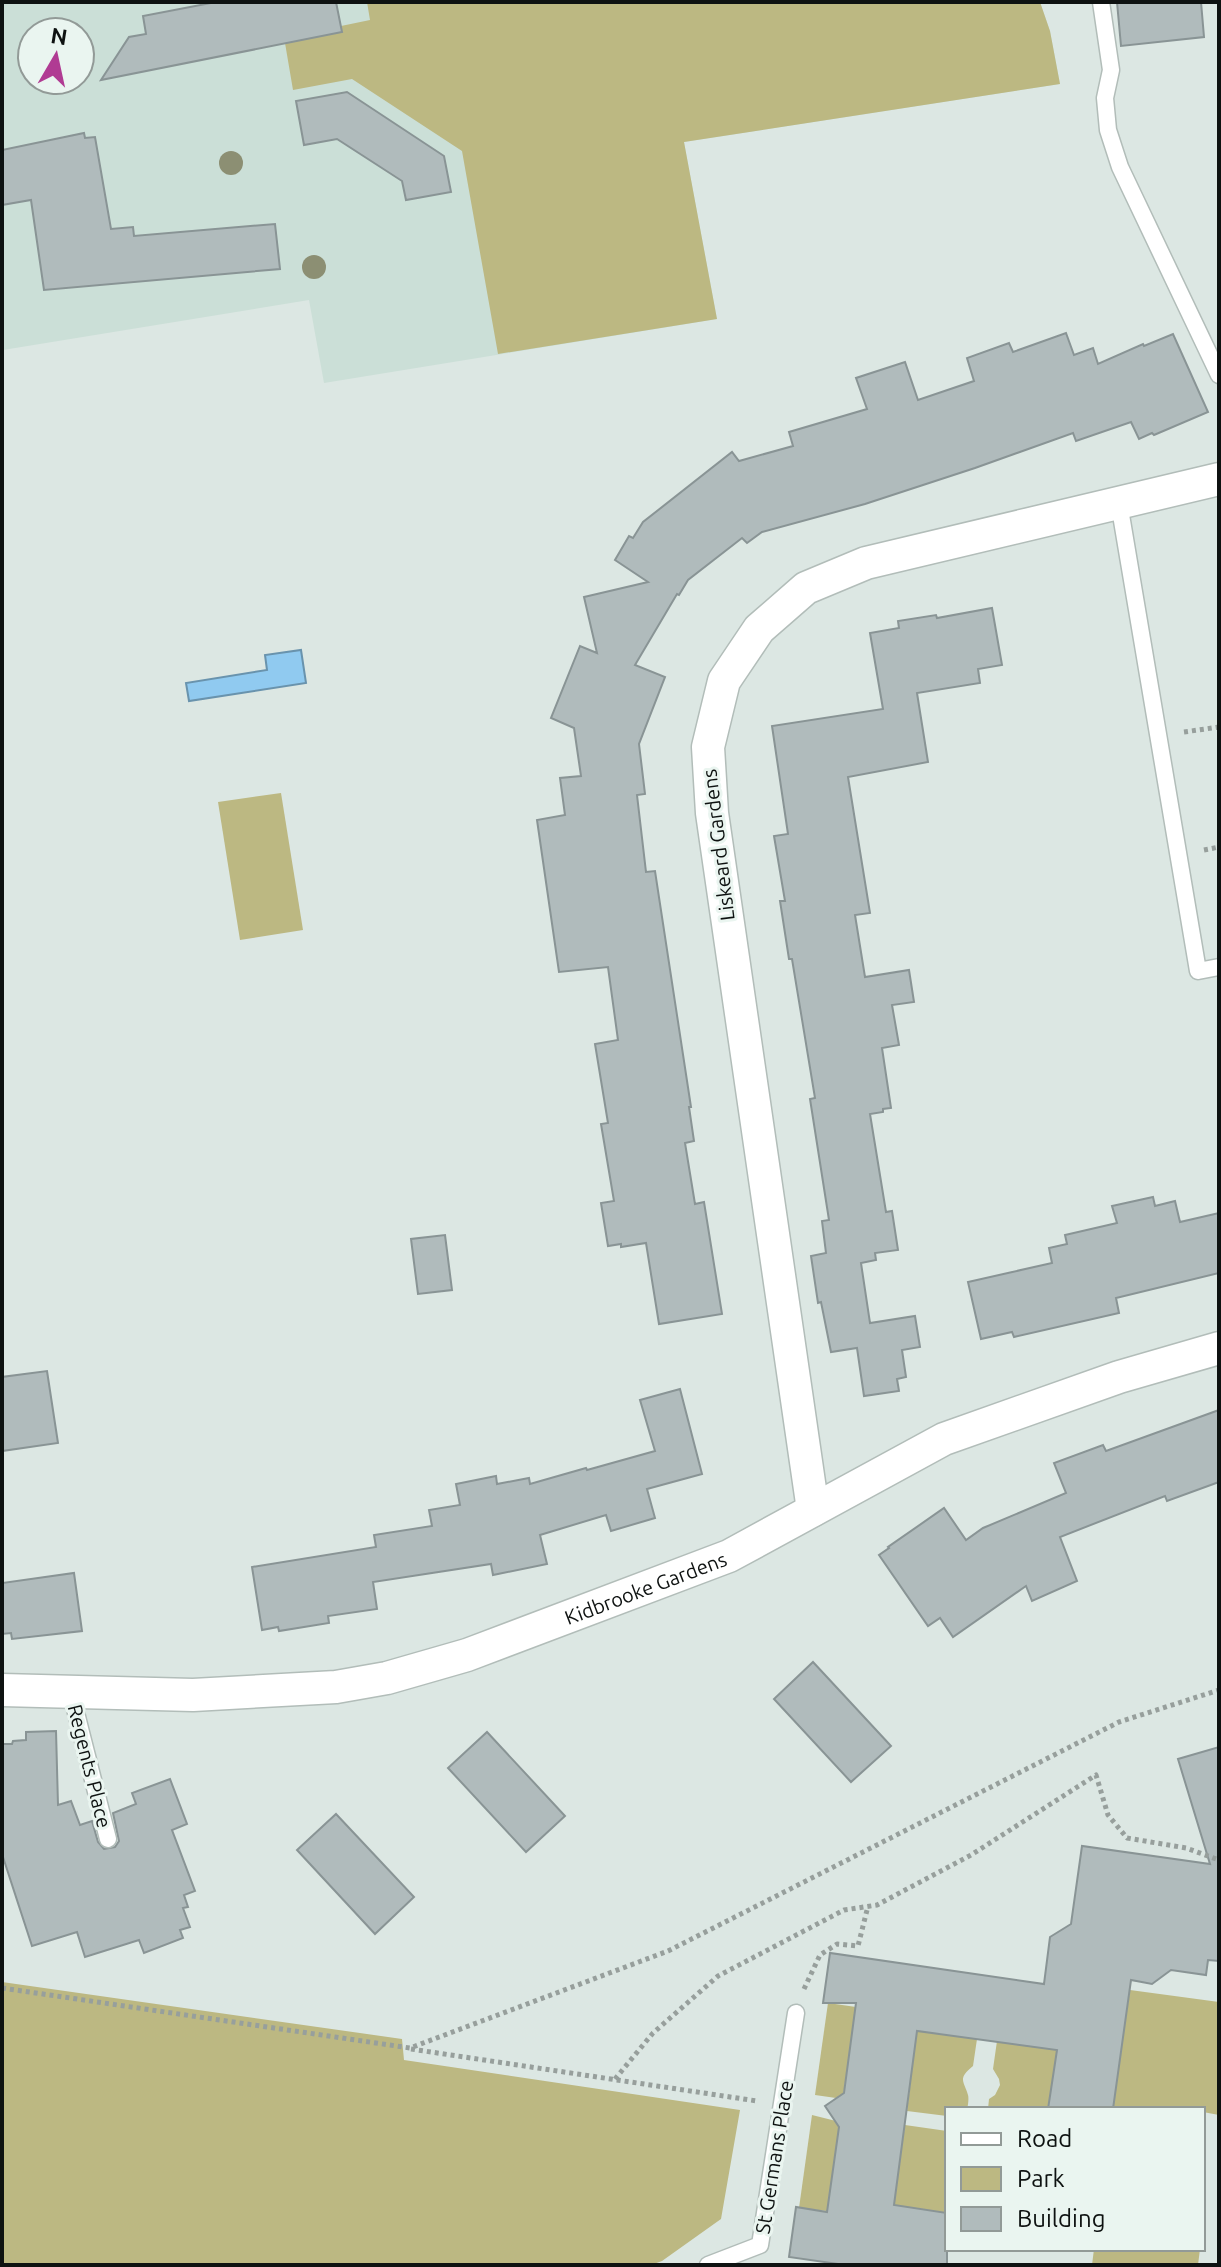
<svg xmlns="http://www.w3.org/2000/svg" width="1221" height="2267" viewBox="0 0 1221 2267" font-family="Ubuntu,sans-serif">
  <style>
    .built { fill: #cbdfd7; fill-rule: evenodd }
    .green { fill: #bcb882 }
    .water { fill: #90caf0; stroke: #6993ad; stroke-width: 2 }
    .building { fill: #b0bbbc; stroke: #899495; stroke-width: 2 }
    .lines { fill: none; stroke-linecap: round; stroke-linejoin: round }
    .lane-casing { stroke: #b2bdb9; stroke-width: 19 }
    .street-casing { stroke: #b2bdb9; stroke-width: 35 }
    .path { stroke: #979f9c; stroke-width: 5; stroke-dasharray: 4 4; stroke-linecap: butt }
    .lane { stroke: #fff; stroke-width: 16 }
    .street { stroke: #fff; stroke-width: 32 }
    .tree { fill: #8c8f73 }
    .labels { text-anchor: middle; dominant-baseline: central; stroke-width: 6; stroke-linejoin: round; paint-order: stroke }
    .street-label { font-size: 20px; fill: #0e1211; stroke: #eaf5f0 }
  </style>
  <rect width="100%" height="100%" fill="#dce7e3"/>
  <!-- built -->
  <path class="built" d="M2,2H1040L1050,31L1060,84L684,142L717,319L324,383L309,300L3,350ZM32,32H80V80H32Z"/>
  <!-- green -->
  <g class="green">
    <polygon points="367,2 1040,2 1050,31 1060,84 684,142 717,319 498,354 462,151 352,79 293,90 285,43 341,32 341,26 370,20"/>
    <polygon points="281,793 303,930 240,940 218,802"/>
    <polygon points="2,1982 402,2039 404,2060 740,2110 721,2219 662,2261 651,2265 2,2265"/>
    <polygon points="1130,1990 1219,2002 1219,2115 1203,2112 1203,2109 1113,2109"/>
    <polygon points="828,2003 856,2007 843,2096 836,2098 815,2095"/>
    <path d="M917,2031L977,2039L973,2066C957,2079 964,2081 968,2095C969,2098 968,2106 967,2109H947V2116L907,2111Z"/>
    <polygon points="997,2041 1057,2049 1048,2109 988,2109 989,2099 995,2095 1000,2085 999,2079 993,2069"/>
    <polygon points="812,2115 840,2122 827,2211 799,2208"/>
    <polygon points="905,2125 947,2131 947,2213 894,2205"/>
    <polygon points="1094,2249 1200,2249 1198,2265 1092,2265"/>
  </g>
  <!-- water -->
  <polygon class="water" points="301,650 306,683 189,701 186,683 267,670 265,655"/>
  <!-- building -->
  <g class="building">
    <polygon points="216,2 336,2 342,32 101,80 129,37 146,34 143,16"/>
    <polygon points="1117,2 1201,2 1204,37 1121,46"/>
    <polygon points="347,92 444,156 451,192 406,200 402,181 337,139 304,145 296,101"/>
    <polygon points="84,133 85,138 95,137 111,229 133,227 134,236 275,224 280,269 44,290 31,200 2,205 2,150"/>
    <polygon points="1066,333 1074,355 1093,348 1098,364 1143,344 1144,346 1173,334 1208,412 1154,435 1152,433 1139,439 1131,422 1076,441 1073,433 975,468 865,504 762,532 747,543 742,538 688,580 679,595 677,594 635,665 665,677 639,744 645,794 637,795 646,872 655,871 691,1107 689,1107 694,1141 685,1143 695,1204 704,1202 722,1314 659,1324 646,1243 621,1247 621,1244 608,1246 601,1203 614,1201 601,1124 608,1123 595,1044 618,1040 608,967 559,972 537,820 565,815 560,778 581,776 574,728 551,718 580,646 597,653 584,597 648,582 615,560 629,536 633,538 643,522 732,452 739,461 793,446 789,432 867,409 856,378 905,362 918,400 974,381 967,358 1009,343 1013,352"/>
    <polygon points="992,608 1002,665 978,669 980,683 917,693 928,762 848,777 870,913 855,915 865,977 909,970 914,1002 892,1005 899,1045 882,1048 891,1108 883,1109 883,1112 870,1114 886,1212 892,1211 898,1250 875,1253 876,1260 861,1263 870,1323 915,1316 920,1347 902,1350 906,1377 897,1379 899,1391 864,1396 857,1348 831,1352 821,1302 818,1303 811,1256 826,1253 822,1221 829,1220 810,1099 815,1098 792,959 789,959 780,901 785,901 774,836 788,834 772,726 883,709 870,633 899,628 898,621 936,615 937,618"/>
    <polygon points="1153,1197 1155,1206 1175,1201 1180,1222 1219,1213 1219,1273 1116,1298 1119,1313 1014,1337 1012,1332 981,1339 968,1282 1052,1263 1049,1248 1067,1244 1065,1235 1117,1223 1112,1206"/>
    <polygon points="445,1235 452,1290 418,1294 411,1239"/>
    <polygon points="47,1371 58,1443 2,1451 2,1377"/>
    <polygon points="680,1389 702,1474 647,1489 655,1518 611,1531 606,1515 540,1535 547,1564 493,1575 491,1564 373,1582 377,1609 328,1616 329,1623 279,1631 278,1627 262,1630 252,1567 376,1547 374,1535 432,1526 429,1510 460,1505 456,1484 496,1476 497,1484 529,1478 530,1484 586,1468 587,1470 655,1451 640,1400"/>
    <polygon points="1219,1410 1219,1482 1167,1501 1165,1496 1060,1537 1077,1581 1032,1601 1026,1586 953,1637 940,1618 928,1626 879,1555 889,1548 888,1547 944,1508 966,1540 983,1528 1066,1493 1054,1463 1103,1445 1106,1451"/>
    <polygon points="74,1573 82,1631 12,1639 11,1633 2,1634 2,1583"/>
    <polygon points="813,1662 891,1746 851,1782 774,1699"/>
    <polygon points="56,1731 58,1805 71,1801 80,1825 92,1821 98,1842 104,1849 115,1847 119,1841 113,1813 136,1804 132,1793 170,1779 187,1824 172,1830 195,1891 184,1895 188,1907 183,1908 190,1927 180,1930 183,1938 144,1953 139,1940 85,1957 77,1932 32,1946 2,1854 2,1744 12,1744 13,1741 26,1740 26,1732"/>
    <polygon points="487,1732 565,1816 526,1852 448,1768"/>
    <polygon points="1219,1747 1219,1961 1208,1960 1206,1975 1171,1970 1152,1984 1131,1980 1113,2109 1048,2109 1057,2050 917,2031 894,2205 947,2213 947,2265 845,2265 789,2257 796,2207 827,2212 839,2127 825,2106 844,2093 856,2003 823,2003 830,1953 1044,1984 1050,1937 1071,1924 1082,1846 1210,1864 1178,1759"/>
    <polygon points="336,1814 414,1897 375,1934 297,1850"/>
  </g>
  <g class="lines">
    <!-- lane casing -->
    <g class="lane-casing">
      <g id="lane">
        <polyline points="1101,2 1111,70 1105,98 1108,130 1120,167 1219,375"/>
        <polyline points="1119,503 1198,971 1219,967"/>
        <polyline points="71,1693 108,1839"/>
        <polyline points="708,2265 760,2245 796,2013"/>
      </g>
    </g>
    <!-- street casing -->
    <g class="street-casing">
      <g id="street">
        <polyline points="813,1510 712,813 708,747 724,681 759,629 806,588 866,563 1219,479"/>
        <path id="s1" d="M2,1690L193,1695L336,1687L387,1678L467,1655L729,1556L944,1439L1119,1377L1219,1348"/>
      </g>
    </g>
    <!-- path -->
    <g class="path">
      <polyline points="1184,732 1219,727"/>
      <polyline points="1204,850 1219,847"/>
      <polyline points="2,1988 410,2048 668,1951 1119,1722 1219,1690"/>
      <polyline points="804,1989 820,1955 837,1944 858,1946 868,1906"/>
      <polyline points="411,2049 757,2101"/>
      <polyline points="615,2079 653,2033 718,1976 844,1910 877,1905 971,1855 1096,1775 1108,1815 1127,1838 1186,1848 1219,1860"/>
    </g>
    <!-- lane -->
    <use href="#lane" class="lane"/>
    <!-- street -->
    <use href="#street" class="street"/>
  </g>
  <!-- trees -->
  <g class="tree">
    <circle cx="231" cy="163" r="12"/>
    <circle cx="314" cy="267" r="12"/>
  </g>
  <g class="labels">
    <!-- street labels -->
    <g class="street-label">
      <text transform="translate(718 845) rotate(-97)">Liskeard Gardens</text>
      <text stroke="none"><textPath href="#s1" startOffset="660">Kidbrooke Gardens</textPath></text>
      <text transform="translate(90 1766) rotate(76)">Regents Place</text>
      <text transform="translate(774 2157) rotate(-81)">St Germans Place</text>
    </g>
  </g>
  <!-- border -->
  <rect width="1221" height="2267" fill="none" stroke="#0e1211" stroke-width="8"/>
  <!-- legend -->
  <rect x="945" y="2107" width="260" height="144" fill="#eaf5f0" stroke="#929a97" stroke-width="2"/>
  <rect x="961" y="2133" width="40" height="12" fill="#ffffff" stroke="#929a97" stroke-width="2"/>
  <text x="1017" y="2147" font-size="24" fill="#0e1211">Road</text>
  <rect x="961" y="2167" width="40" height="24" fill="#bcb882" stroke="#929a97" stroke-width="2"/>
  <text x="1017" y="2187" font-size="24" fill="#0e1211">Park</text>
  <rect x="961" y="2207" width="40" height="24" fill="#b0bbbc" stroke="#929a97" stroke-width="2"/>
  <text x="1017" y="2227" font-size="24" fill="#0e1211">Building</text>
  <!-- north arrow -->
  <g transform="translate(56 56) rotate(9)"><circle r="38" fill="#eaf5f0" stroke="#929a97" stroke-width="2"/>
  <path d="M0-6L14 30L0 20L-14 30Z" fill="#b03b93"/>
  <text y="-12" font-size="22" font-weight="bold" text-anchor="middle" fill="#0e1211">N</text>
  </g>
</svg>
